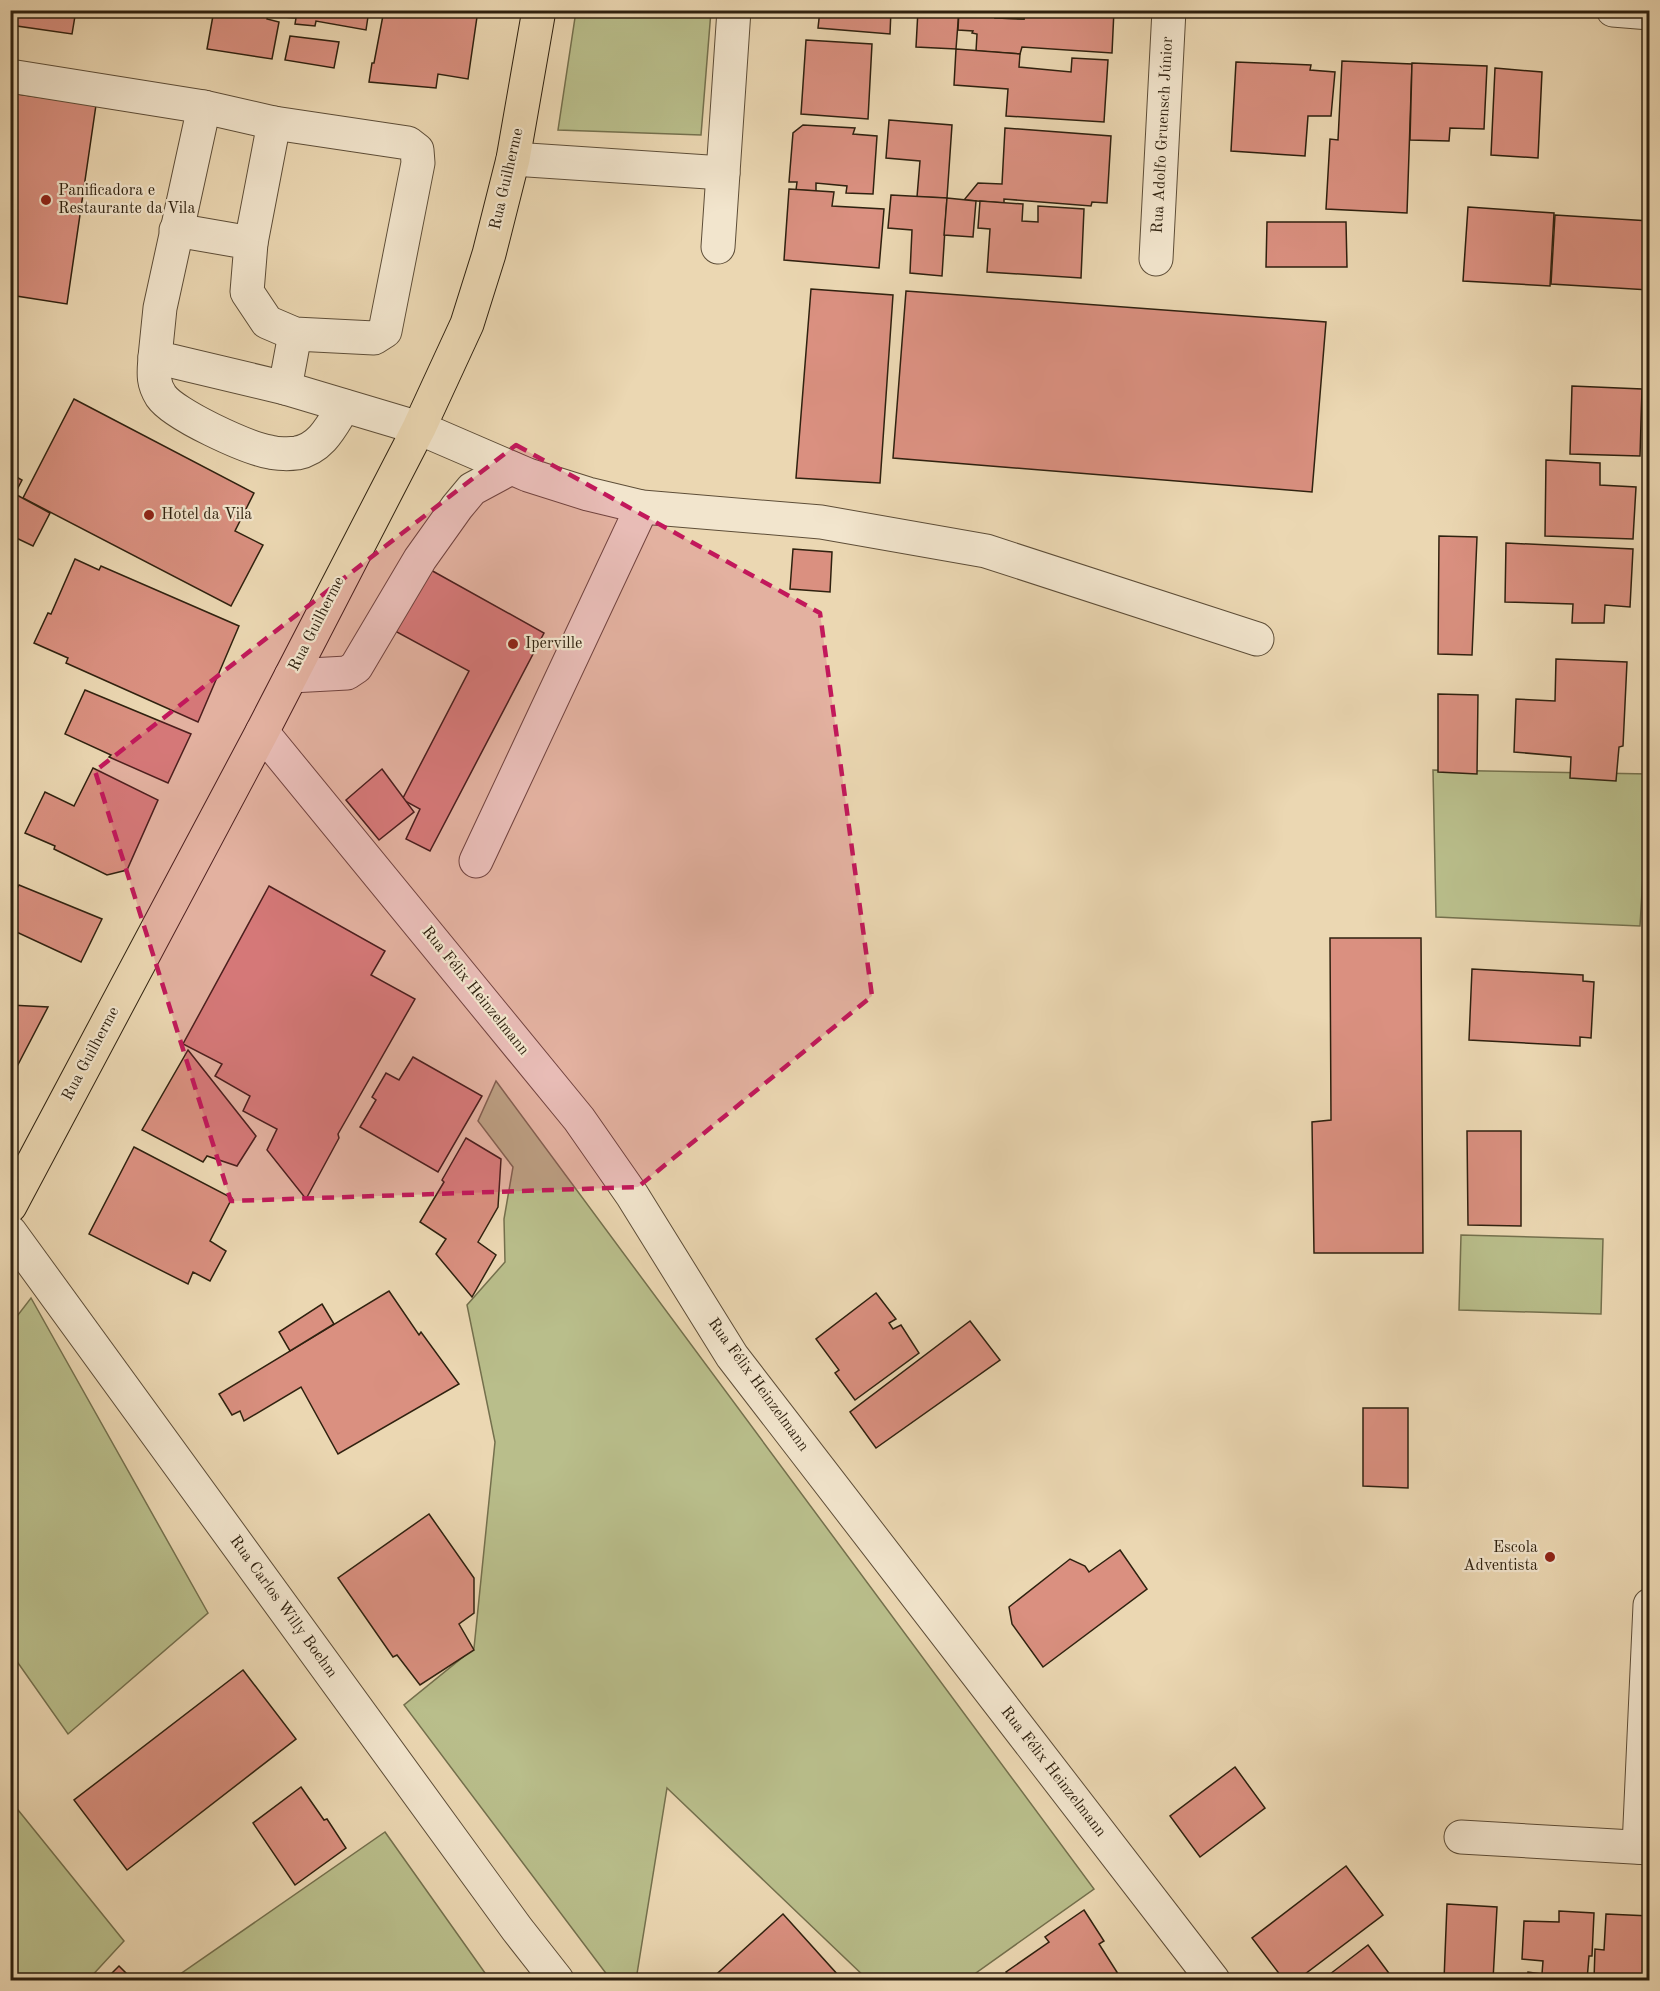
<svg xmlns="http://www.w3.org/2000/svg" width="1660" height="1991" viewBox="0 0 1660 1991" font-family="'Old Standard TT',serif">
  <style>
    .green { fill: #b9be8b; stroke: #74704d; stroke-width: 1.5 }
    .building { fill: #da9080; stroke: #2f210f; stroke-width: 1.5 }
    .lines { fill: none; stroke-linecap: round; stroke-linejoin: round }
    .minor-casing { stroke: #5e4e38; stroke-width: 35 }
    .major-casing { stroke: #2f210f; stroke-width: 35 }
    .minor { stroke: #f2e5cd; stroke-width: 33 }
    .major { stroke: #ebd7b2; stroke-width: 33 }
    .marked { fill: #c2185b; fill-opacity: 0.2; stroke: #c2185b; stroke-width: 4.5; stroke-dasharray: 12 8; stroke-linejoin: round }
    .poi-dot { fill: #8f2418; stroke: #f2e5cd; stroke-width: 2 }
    .labels { text-anchor: middle; dominant-baseline: central; stroke-width: 4.5; stroke-linejoin: round; paint-order: stroke }
    .street-label { font-size: 16px; fill: #2f210f; stroke: #f2e5cd }
    .poi-label { font-size: 16px; fill: #2f210f; stroke: #f2e5cd; text-anchor: start }
  </style>
  <rect width="100%" height="100%" fill="#ebd7b2"/>
  <filter id="stains"><feTurbulence type="fractalNoise" baseFrequency=".00333" numOctaves="4"/><feColorMatrix values="0 0 0 0 .2 0 0 0 0 .09 0 0 0 0 .02 0 0 0 .5 -.17"/></filter>
  <radialGradient id="worn" r=".72"><stop offset=".6" stop-color="#630" stop-opacity="0"/><stop offset="1" stop-color="#630" stop-opacity=".3"/></radialGradient>
  <!-- green -->
  <g class="green">
    <polygon points="576,11 711,11 701,135 558,130"/>
    <polygon points="1433,770 1649,774 1640,926 1436,917"/>
    <polygon points="496,1081 1094,1889 966,1980 868,1980 667,1788 636,1980 611,1980 404,1705 474,1648 495,1442 467,1305 505,1262 504,1219 513,1167 478,1121"/>
    <polygon points="1461,1235 1603,1239 1601,1314 1459,1310"/>
    <polygon points="31,1298 208,1613 68,1734 11,1653 11,1324"/>
    <polygon points="10,1800 124,1941 88,1980 11,1980"/>
    <polygon points="385,1832 490,1980 178,1980 176,1977"/>
  </g>
  <!-- building -->
  <g class="building">
    <polygon points="10,10 76,10 72,34 10,25"/>
    <polygon points="214,10 269,10 267,19 279,22 272,59 207,49"/>
    <polygon points="285,10 369,10 366,30 316,21 315,26 295,24 296,18 284,17"/>
    <polygon points="384,10 416,14 417,10 478,10 468,79 438,74 436,88 369,82 372,63 374,63"/>
    <polygon points="820,10 891,10 890,34 818,28"/>
    <polygon points="918,10 959,10 956,49 916,47"/>
    <polygon points="959,10 995,10 995,18 1024,19 1024,10 1114,10 1112,53 1022,47 1020,54 976,51 977,34 972,33 973,31 958,30"/>
    <polygon points="995,10 1024,10 1024,19 995,18"/>
    <polygon points="290,36 339,42 334,68 285,60"/>
    <polygon points="806,40 872,44 868,119 801,114"/>
    <polygon points="956,49 1020,54 1019,67 1071,72 1072,58 1108,60 1104,122 1006,116 1008,89 954,85"/>
    <polygon points="1342,61 1412,64 1407,213 1326,209 1330,139 1338,140"/>
    <polygon points="1236,62 1311,65 1310,70 1335,72 1331,116 1308,116 1305,156 1231,151"/>
    <polygon points="1412,63 1487,66 1484,129 1450,128 1449,141 1410,140"/>
    <polygon points="1495,68 1542,72 1538,158 1491,155"/>
    <polygon points="10,93 96,105 67,304 10,295"/>
    <polygon points="889,120 952,125 947,198 917,197 920,161 886,158"/>
    <polygon points="803,125 855,128 853,134 877,136 873,194 846,193 847,186 816,183 816,191 796,190 797,182 789,182 793,133"/>
    <polygon points="1005,128 1111,136 1107,203 1092,202 1091,206 1004,199 1004,203 964,200 978,183 1002,184"/>
    <polygon points="789,189 834,192 832,206 884,209 879,268 784,260"/>
    <polygon points="891,195 947,198 942,276 910,273 912,230 888,228"/>
    <polygon points="947,198 976,201 973,237 944,235"/>
    <polygon points="980,201 1023,204 1022,221 1038,222 1038,206 1084,209 1081,278 987,272 990,229 978,228"/>
    <polygon points="1468,207 1554,213 1550,286 1463,281"/>
    <polygon points="1555,215 1650,221 1649,290 1551,284"/>
    <polygon points="1267,222 1346,222 1347,267 1266,267"/>
    <polygon points="811,289 893,295 880,483 796,478"/>
    <polygon points="906,291 1326,322 1312,492 893,458"/>
    <polygon points="1572,386 1642,389 1640,456 1570,454"/>
    <polygon points="74,399 254,493 235,531 263,545 231,606 23,498"/>
    <polygon points="1546,460 1600,463 1600,485 1636,487 1633,539 1545,536"/>
    <polygon points="11,474 22,480 10,503 10,474"/>
    <polygon points="15,494 50,513 33,546 10,535 10,503"/>
    <polygon points="1439,536 1477,537 1472,655 1438,654"/>
    <polygon points="1506,543 1633,549 1630,607 1605,605 1604,623 1572,623 1573,604 1505,602"/>
    <polygon points="793,549 832,552 830,592 790,589"/>
    <polygon points="75,559 99,570 101,566 239,626 198,722 66,663 68,658 34,643 48,613 51,614"/>
    <polygon points="429,569 544,633 430,851 406,839 420,809 405,801 403,798 469,671 395,631"/>
    <polygon points="1556,659 1627,662 1623,746 1619,747 1616,781 1570,778 1571,757 1514,752 1516,699 1555,701"/>
    <polygon points="85,690 191,734 168,783 109,757 111,755 65,734"/>
    <polygon points="1438,694 1478,695 1477,774 1438,772"/>
    <polygon points="93,768 158,800 127,870 107,875 54,849 55,846 25,833 45,792 74,806"/>
    <polygon points="382,769 414,812 379,840 346,800"/>
    <polygon points="19,885 102,919 81,962 10,929 10,902"/>
    <polygon points="269,886 385,951 371,975 415,999 338,1134 339,1138 306,1199 267,1150 277,1129 243,1111 250,1096 215,1076 222,1064 183,1044"/>
    <polygon points="1330,938 1421,938 1423,1253 1314,1253 1312,1122 1331,1120"/>
    <polygon points="1472,969 1583,975 1583,981 1594,982 1591,1038 1580,1037 1580,1046 1469,1040"/>
    <polygon points="10,1005 48,1007 10,1080"/>
    <polygon points="188,1050 256,1136 237,1166 207,1156 203,1162 142,1130"/>
    <polygon points="413,1057 482,1096 438,1172 360,1127 376,1100 372,1097 386,1073 399,1080"/>
    <polygon points="1467,1131 1521,1131 1521,1226 1468,1225"/>
    <polygon points="466,1138 501,1159 498,1207 478,1242 496,1255 472,1297 436,1254 446,1239 420,1222 444,1182 442,1180"/>
    <polygon points="134,1147 232,1198 210,1241 226,1251 210,1281 193,1272 188,1284 89,1234"/>
    <polygon points="389,1291 419,1335 421,1332 459,1384 338,1454 301,1387 244,1421 240,1411 232,1415 219,1394"/>
    <polygon points="876,1293 896,1319 889,1323 893,1329 901,1325 919,1353 855,1400 835,1373 839,1370 816,1339"/>
    <polygon points="322,1304 334,1324 290,1351 279,1332"/>
    <polygon points="970,1321 1000,1360 876,1448 850,1412"/>
    <polygon points="1363,1408 1408,1408 1408,1488 1363,1486"/>
    <polygon points="429,1514 474,1578 474,1613 459,1624 474,1650 420,1685 397,1655 393,1657 338,1578"/>
    <polygon points="1120,1550 1147,1589 1043,1667 1012,1624 1009,1607 1070,1559 1085,1566 1089,1572"/>
    <polygon points="243,1670 296,1739 127,1870 74,1800"/>
    <polygon points="1235,1767 1265,1808 1200,1857 1170,1816"/>
    <polygon points="301,1787 324,1820 327,1819 346,1848 295,1885 253,1823"/>
    <polygon points="1346,1866 1383,1915 1297,1980 1284,1980 1252,1938"/>
    <polygon points="1447,1904 1497,1907 1493,1980 1444,1980"/>
    <polygon points="1084,1910 1104,1941 1099,1944 1122,1980 1011,1980 1006,1972 1049,1942 1045,1937"/>
    <polygon points="1559,1911 1594,1913 1592,1956 1589,1956 1587,1980 1527,1980 1528,1972 1542,1974 1543,1961 1522,1959 1524,1921 1559,1922"/>
    <polygon points="783,1914 838,1975 831,1980 710,1980"/>
    <polygon points="1606,1914 1650,1916 1650,1980 1594,1980 1595,1949 1604,1950"/>
    <polygon points="1368,1945 1394,1980 1335,1980 1330,1974"/>
    <polygon points="119,1966 133,1980 105,1980"/>
  </g>
  <g class="lines">
    <!-- minor casing -->
    <g class="minor-casing">
      <g id="minor">
        <polyline points="1613,10 1650,13"/>
        <polyline points="10,76 204,107 160,308 155,357 285,388 419,428 528,475 588,494 642,507 821,522 986,551 1257,639"/>
        <polyline points="513,159 723,173"/>
        <polyline points="176,230 251,243 247,292 267,322 295,334 374,338 385,331 418,163 417,150 408,143 274,123 204,107"/>
        <polyline points="251,243 274,123"/>
        <polyline points="718,247 734,10"/>
        <polyline points="1156,259 1169,10"/>
        <path d="M155,357C154,372 152,382 161,396C174,415 247,448 270,452C277,454 290,454 297,453C322,448 332,425 344,406"/>
        <polyline points="285,388 295,334"/>
        <polyline points="291,676 347,673 356,667 420,559 457,507 472,489 511,468"/>
        <polyline points="262,732 579,1119 632,1195 732,1356 1213,1980"/>
        <polyline points="476,861 642,507"/>
        <polyline points="10,1232 517,1929 557,1980"/>
        <polyline points="1461,1837 1650,1848"/>
        <polyline points="1639,1847 1650,1605"/>
      </g>
    </g>
    <!-- major casing -->
    <g class="major-casing">
      <polyline id="major" points="10,1206 262,732 419,428 467,324 489,254 513,159 539,10"/>
    </g>
    <!-- minor -->
    <use href="#minor" class="minor"/>
    <!-- major -->
    <use href="#major" class="major"/>
  </g>
  <!-- marked area -->
  <path class="marked" d="M516,445L820,613L872,996L638,1187L231,1201L95,771Z"/>
  <!-- markers -->
  <g class="poi-dot">
    <circle cx="46" cy="200" r="6"/>
    <circle cx="149" cy="515" r="6"/>
    <circle cx="513" cy="644" r="6"/>
    <circle cx="1550" cy="1557" r="6"/>
  </g>
  <g class="labels">
    <!-- street labels -->
    <g class="street-label">
      <text transform="translate(1163 135) rotate(-87)">Rua Adolfo Gruensch Júnior</text>
      <text transform="translate(507 179) rotate(-77)">Rua Guilherme</text>
      <text transform="translate(317 624) rotate(-63)">Rua Guilherme</text>
      <text transform="translate(475 991) rotate(51)">Rua Félix Heinzelmann</text>
      <text transform="translate(91 1054) rotate(-62)">Rua Guilherme</text>
      <text transform="translate(758 1385) rotate(54)">Rua Félix Heinzelmann</text>
      <text transform="translate(283 1607) rotate(54)">Rua Carlos Willy Boehm</text>
      <text transform="translate(1053 1772) rotate(52)">Rua Félix Heinzelmann</text>
    </g>
    <!-- poi labels -->
    <g class="poi-label">
      <text x="58" y="191">Panificadora e<tspan x="58" dy="18">Restaurante da Vila</tspan></text>
      <text x="161" y="515">Hotel da Vila</text>
      <text x="525" y="644">Iperville</text>
      <text x="1538" y="1548" text-anchor="end">Escola<tspan x="1538" dy="18">Adventista</tspan></text>
    </g>
  </g>
  <!-- margin -->
  <rect width="1660" height="1991" fill="none" stroke="#ebd7b2" stroke-width="36"/>
  <rect x="12" y="12" width="1636" height="1967" fill="none" stroke="#2f210f" stroke-width="3"/>
  <rect x="18" y="18" width="1624" height="1955" fill="none" stroke="#2f210f" stroke-width="1.5"/>
  <rect width="100%" height="100%" filter="url(#stains)"/>
  <rect width="100%" height="100%" fill="url(#worn)"/>
</svg>
